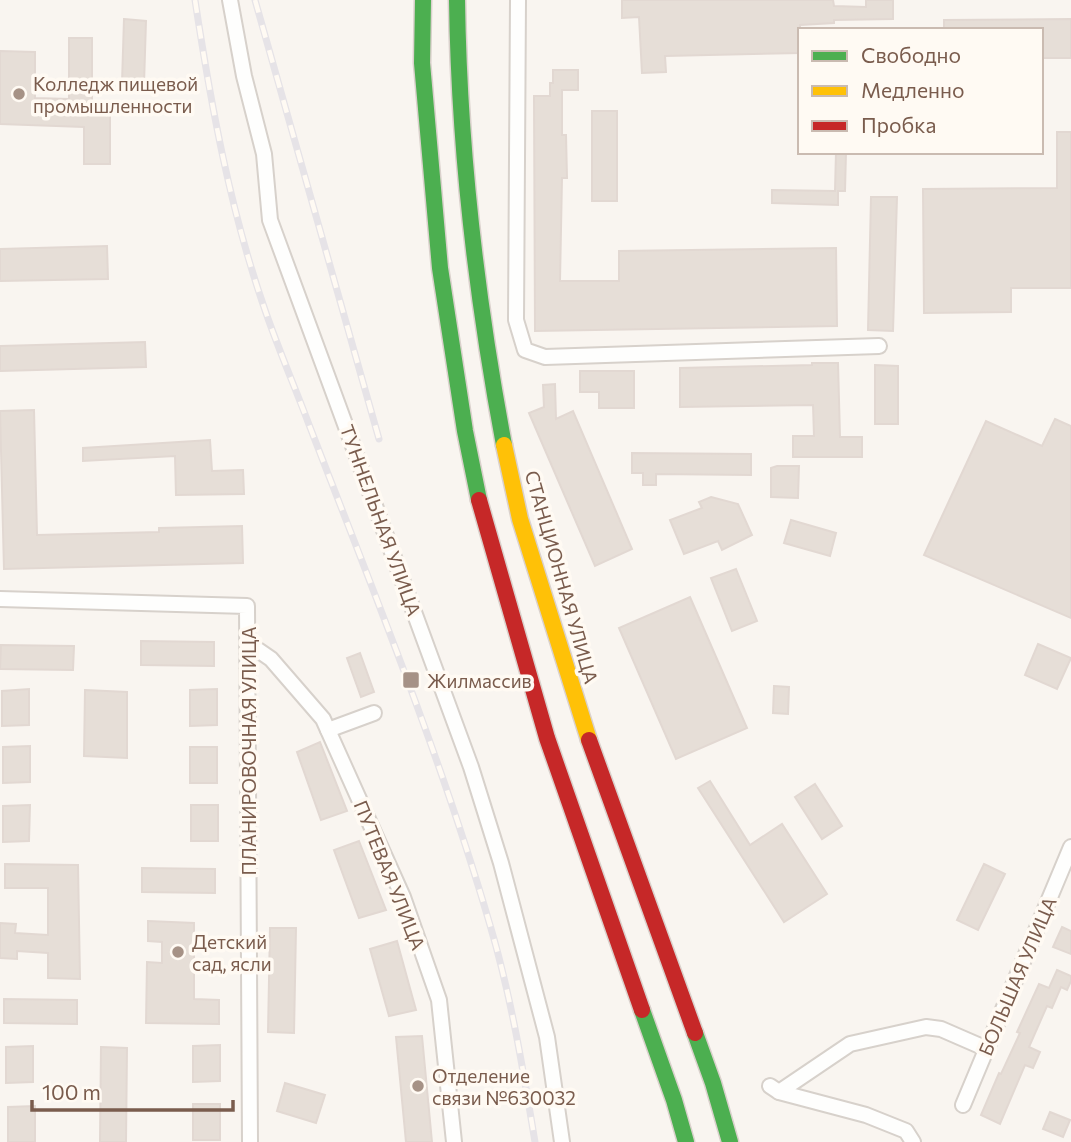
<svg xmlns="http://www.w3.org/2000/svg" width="1071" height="1142" viewBox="0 0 1071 1142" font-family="Commissioner,sans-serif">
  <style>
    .building { fill: #e6ded7; stroke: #e2d8d2; stroke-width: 2 }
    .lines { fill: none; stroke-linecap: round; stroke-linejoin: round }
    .street-casing { stroke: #d7d1cb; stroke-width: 18 }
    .fast-casing { stroke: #dad1cc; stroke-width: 19 }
    .slow-casing { stroke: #dad1cc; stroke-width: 19 }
    .jam-casing { stroke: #dad1cc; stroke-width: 19 }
    .street { stroke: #fefefd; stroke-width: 14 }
    .fast { stroke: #4caf50; stroke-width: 16 }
    .slow { stroke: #ffc107; stroke-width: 16 }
    .jam { stroke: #c62828; stroke-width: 16 }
    .rail-casing { stroke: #e6e3e7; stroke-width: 7 }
    .rail { stroke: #fffaf3; stroke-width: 4.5; stroke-dasharray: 13; stroke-linecap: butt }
    .poi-dot { fill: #a69286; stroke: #fffaf3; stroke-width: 2.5 }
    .labels { text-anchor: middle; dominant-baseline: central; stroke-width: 7; stroke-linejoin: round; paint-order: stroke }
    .poi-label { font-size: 19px; fill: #7a5c4d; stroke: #fffaf3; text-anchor: start }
    .street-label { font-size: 19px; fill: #7a5c4d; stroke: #fffaf3 }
  </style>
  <rect width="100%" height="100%" fill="#f9f5f0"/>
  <!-- building -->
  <g class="building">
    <polygon points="622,0 833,0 834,6 866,7 866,0 893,0 893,19 834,20 834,23 800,25 800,53 665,56 666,72 642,73 639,17 622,18"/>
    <polygon points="124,19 146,21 144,84 122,83"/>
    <polygon points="1071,19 1071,58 1041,58 1041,30 944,30 944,20"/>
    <polygon points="69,38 92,38 92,103 110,104 110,164 84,164 84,127 0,124 0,51 35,52 35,98 69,99"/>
    <polygon points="553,70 578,70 578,90 562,90 562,135 566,135 567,178 562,178 560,281 619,281 619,251 836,248 837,326 535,331 534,96 550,96 550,83 553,83"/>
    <rect x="592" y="111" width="25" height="90"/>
    <polygon points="1057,132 1071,132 1071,288 1011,288 1011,312 924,313 923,189 1057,188"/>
    <polygon points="836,152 846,152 845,191 838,191 838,205 772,203 772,190 835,191"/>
    <polygon points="871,197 897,197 893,331 868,330"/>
    <polygon points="107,246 108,279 0,281 0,249"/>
    <polygon points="145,342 146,367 0,371 0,346"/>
    <polygon points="812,363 838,363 840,437 862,437 862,457 793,457 793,436 814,436 813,405 680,407 680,368 812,365"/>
    <polygon points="875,365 898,366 898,424 875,424"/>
    <polygon points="580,371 634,371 634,408 599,408 599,392 580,392"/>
    <polygon points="555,384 556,419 573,411 632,549 595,566 529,413 544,407 543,385"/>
    <polygon points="34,410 37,535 159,532 159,528 242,526 243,563 4,569 0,411"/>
    <polygon points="1055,419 1071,426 1071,618 924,555 986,421 1042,446"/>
    <polygon points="210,440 212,471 243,470 244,494 176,495 175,456 83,461 83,448"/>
    <polygon points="632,453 751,454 751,475 656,474 656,485 643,485 643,473 632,473"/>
    <polygon points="777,466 799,466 798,498 771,497 771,468"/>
    <polygon points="711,497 738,504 752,535 722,550 718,541 684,554 670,520 702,508 699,502"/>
    <polygon points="791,520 836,533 830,556 784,543"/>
    <polygon points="736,569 757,621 732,631 711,578"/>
    <polygon points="690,597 747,728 676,759 619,628"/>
    <polygon points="141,641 214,642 214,666 141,665"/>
    <polygon points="1038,644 1071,658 1057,689 1025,675"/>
    <polygon points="1,645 74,646 73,670 0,669"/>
    <polygon points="360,653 374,692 361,697 347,658"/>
    <polygon points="774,686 789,687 788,714 773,713"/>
    <polygon points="29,689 29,725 2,726 2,691"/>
    <polygon points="217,689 217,725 190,726 190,690"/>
    <polygon points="85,690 127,692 127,758 84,756"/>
    <polygon points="320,742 347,811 321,820 297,752"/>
    <polygon points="30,746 30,782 3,783 3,747"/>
    <rect x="190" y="747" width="27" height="36"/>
    <polygon points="710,781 750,845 782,824 827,894 784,922 698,788"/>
    <polygon points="815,784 842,826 822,839 795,797"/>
    <polygon points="30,805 29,841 3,842 3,806"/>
    <rect x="191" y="805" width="27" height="36"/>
    <polygon points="359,841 386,910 359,918 334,850"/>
    <polygon points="5,864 78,865 80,979 48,978 48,953 17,951 17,959 0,958 0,923 16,924 15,933 48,935 48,888 5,888"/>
    <polygon points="984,864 1005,874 978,930 957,920"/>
    <polygon points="142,868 215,869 215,893 142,892"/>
    <polygon points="148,921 194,923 194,999 219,1000 219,1024 146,1023 147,962 162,963 162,942 148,941"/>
    <polygon points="1062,927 1071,931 1071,954 1053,947"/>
    <polygon points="270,928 296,928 294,1033 268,1032"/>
    <polygon points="397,941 416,1010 389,1016 370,949"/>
    <polygon points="1057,970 1071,976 1071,981 1067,990 1061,987 1052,1008 1047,1006 1029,1047 1040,1052 1033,1068 1025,1065 1000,1124 981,1115 999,1073 1001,1074 1020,1033 1017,1032 1039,984 1049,988"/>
    <polygon points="4,999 77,1000 77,1024 4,1023"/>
    <polygon points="422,1036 432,1142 406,1142 396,1037"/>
    <polygon points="220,1045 220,1081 193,1082 193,1046"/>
    <polygon points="33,1046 33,1082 6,1083 6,1047"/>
    <polygon points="101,1047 127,1048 126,1142 100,1142"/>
    <polygon points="285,1083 325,1095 316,1123 277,1111"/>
    <rect x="193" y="1104" width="27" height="36"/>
    <polygon points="35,1106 35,1142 8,1142 8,1107"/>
    <polygon points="1050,1112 1070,1120 1063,1137 1043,1129"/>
  </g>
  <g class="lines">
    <!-- street casing -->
    <g class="street-casing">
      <g id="street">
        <polyline points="230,0 244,76 264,154 270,220 471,767 501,863 547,1037 562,1142"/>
        <polyline points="518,0 516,320 525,350 545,357 879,346"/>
        <polyline points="0,599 247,606 250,1142"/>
        <polyline points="248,643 271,659 323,719 403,897 439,1000 454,1142"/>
        <polyline points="328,730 374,713"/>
        <polyline points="770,1086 779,1092 866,1115 906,1131 913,1142"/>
        <polyline points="779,1092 850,1044 926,1027 941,1029 987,1049"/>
        <polyline points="963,1105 1071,847"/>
      </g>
    </g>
    <!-- fast casing -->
    <g class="fast-casing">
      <g id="fast">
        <polyline points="423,0 422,63 440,268 465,431 479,500"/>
        <path d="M457,0C459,152 476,296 504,445"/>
        <polyline points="642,1010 674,1100 686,1142"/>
        <polyline points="695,1033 713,1083 730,1142"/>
      </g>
    </g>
    <!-- slow casing -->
    <g class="slow-casing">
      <polyline id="slow" points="504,445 520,519 589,740"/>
    </g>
    <!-- jam casing -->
    <g class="jam-casing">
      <g id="jam">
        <polyline points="479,500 547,738 642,1010"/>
        <polyline points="589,740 695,1033"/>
      </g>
    </g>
    <!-- street -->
    <use href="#street" class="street"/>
    <!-- fast -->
    <use href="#fast" class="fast"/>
    <!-- slow -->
    <use href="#slow" class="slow"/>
    <!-- jam -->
    <use href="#jam" class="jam"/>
    <!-- rail casing -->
    <g class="rail-casing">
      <g id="rail">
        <path d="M195,0C211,105 230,210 265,310C278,348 294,385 308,422C372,588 440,754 490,925C511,996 523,1069 535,1142"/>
        <polyline points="255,0 379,439"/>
      </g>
    </g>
    <!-- rail -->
    <use href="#rail" class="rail"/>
  </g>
  <!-- markers -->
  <g class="poi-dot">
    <circle cx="19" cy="94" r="7"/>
    <rect x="402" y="671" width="18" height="18" rx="3.5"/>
    <circle cx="178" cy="952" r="7"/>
    <circle cx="418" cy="1086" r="7"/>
  </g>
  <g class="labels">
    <!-- poi labels -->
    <g class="poi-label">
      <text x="33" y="83">Колледж пищевой<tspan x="33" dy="22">промышленности</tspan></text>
      <text x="427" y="680">Жилмассив</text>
      <text x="192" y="941">Детский<tspan x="192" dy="22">сад, ясли</tspan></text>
      <text x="432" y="1075">Отделение<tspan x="432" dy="22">связи №630032</tspan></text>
    </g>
    <!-- street labels -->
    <g class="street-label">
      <text transform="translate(381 520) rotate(70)">ТУННЕЛЬНАЯ УЛИЦА</text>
      <text transform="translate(562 577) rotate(74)">СТАНЦИОННАЯ УЛИЦА</text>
      <text transform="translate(248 751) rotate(-90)">ПЛАНИРОВОЧНАЯ УЛИЦА</text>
      <text transform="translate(390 875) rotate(68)">ПУТЕВАЯ УЛИЦА</text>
      <text transform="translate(1017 976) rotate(-67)">БОЛЬШАЯ УЛИЦА</text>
    </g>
  </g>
  <!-- legend -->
  <rect x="798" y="28" width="245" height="126" fill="#fffaf3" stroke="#cabbb1" stroke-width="2"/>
  <rect x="812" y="51" width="35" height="10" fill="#4caf50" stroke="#cabbb1" stroke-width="2"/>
  <text x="861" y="63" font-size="21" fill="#7a5c4d">Свободно</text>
  <rect x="812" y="86" width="35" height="10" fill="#ffc107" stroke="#cabbb1" stroke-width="2"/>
  <text x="861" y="98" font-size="21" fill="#7a5c4d">Медленно</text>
  <rect x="812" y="121" width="35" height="10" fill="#c62828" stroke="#cabbb1" stroke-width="2"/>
  <text x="861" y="133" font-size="21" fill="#7a5c4d">Пробка</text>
  <!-- scale -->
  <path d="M32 1100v10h201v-10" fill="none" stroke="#7a5c4d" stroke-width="3.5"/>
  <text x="42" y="1100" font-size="21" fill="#7a5c4d" stroke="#fffaf3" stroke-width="5" paint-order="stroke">100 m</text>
</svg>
